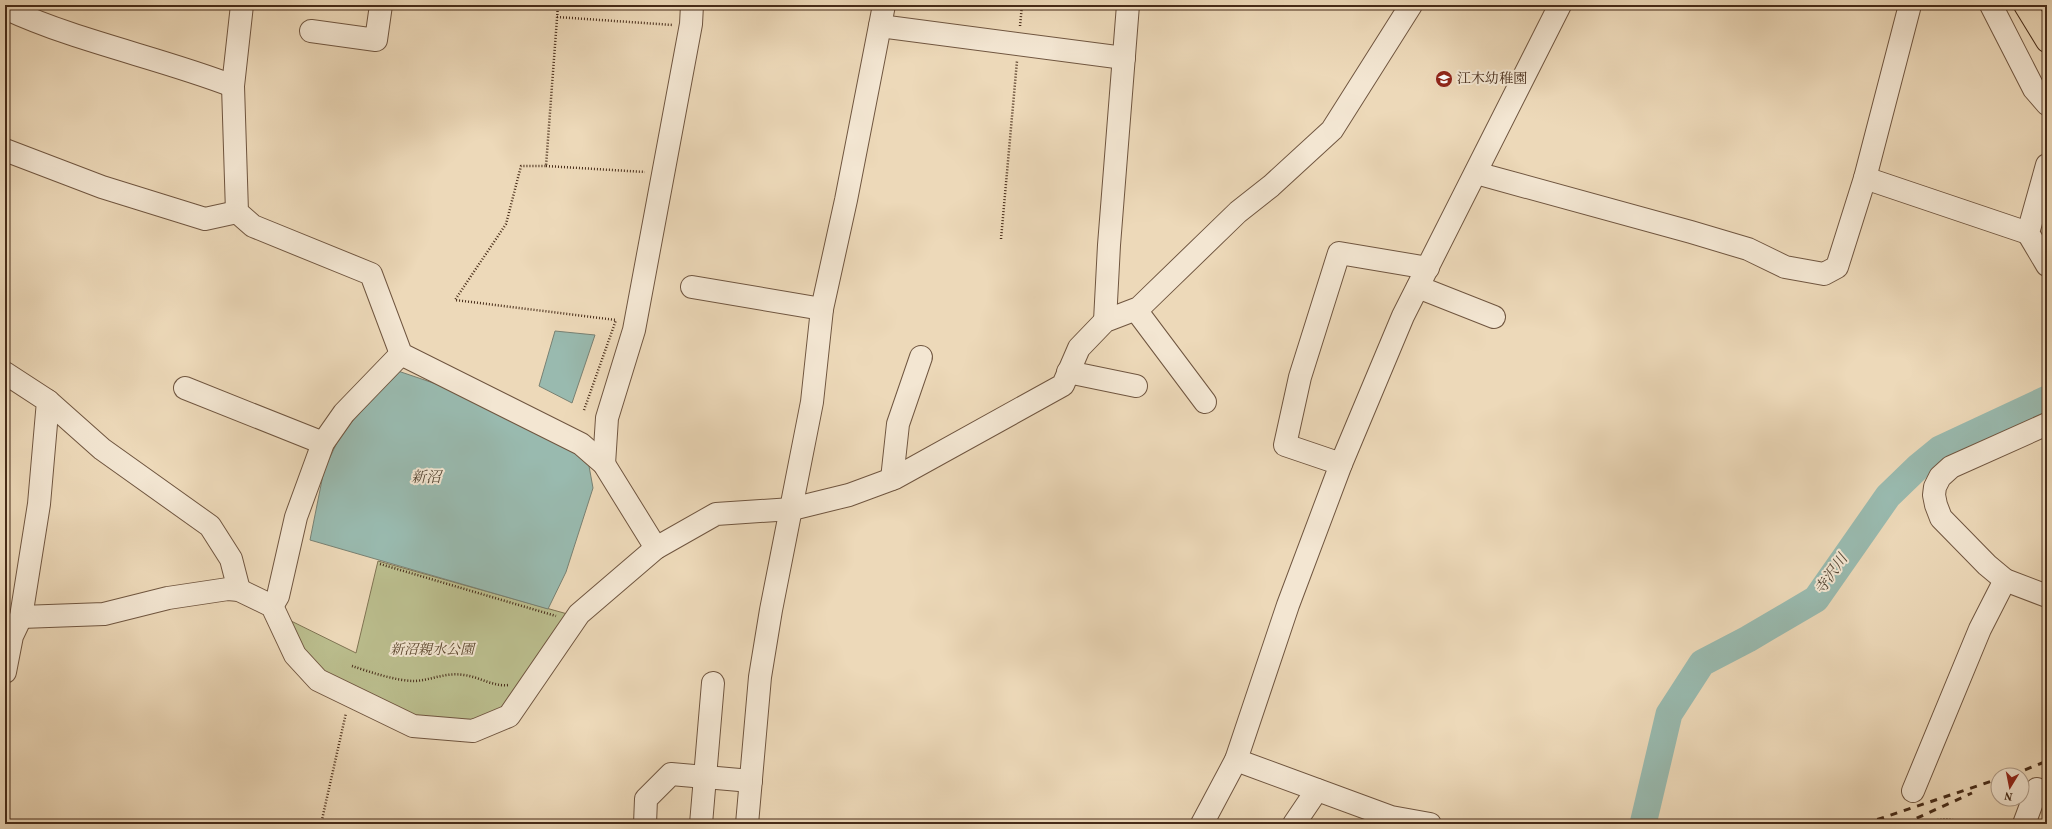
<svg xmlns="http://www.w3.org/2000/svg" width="2052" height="829" viewBox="0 0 2052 829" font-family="Vollkorn,'Noto Serif JP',serif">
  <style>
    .green { fill: #bbbe8e; stroke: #807453 }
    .water { fill: #99baaf; stroke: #788173 }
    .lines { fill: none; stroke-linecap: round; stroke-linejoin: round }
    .river { stroke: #99baaf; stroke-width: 27 }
    .minor-casing { stroke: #705640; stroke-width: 24 }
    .highway-casing { stroke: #462b18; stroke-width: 24 }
    .path { stroke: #462b18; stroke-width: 2.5; stroke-dasharray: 1 2; stroke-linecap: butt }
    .minor { stroke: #f3e6d2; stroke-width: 22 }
    .highway { stroke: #edd9b9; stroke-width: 22 }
    .rail { stroke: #462b18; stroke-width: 3; stroke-dasharray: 7 7; stroke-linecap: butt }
    .labels { text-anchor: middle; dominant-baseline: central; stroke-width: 4; stroke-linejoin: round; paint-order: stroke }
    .poi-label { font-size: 14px; fill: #462b18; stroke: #f3e6d2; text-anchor: start }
    .park-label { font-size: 14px; font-style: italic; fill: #5d4830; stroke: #f3e6d2 }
    .water-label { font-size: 15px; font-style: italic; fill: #574836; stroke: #f3e6d2 }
  </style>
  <rect width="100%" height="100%" fill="#edd9b9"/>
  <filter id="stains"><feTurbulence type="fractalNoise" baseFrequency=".005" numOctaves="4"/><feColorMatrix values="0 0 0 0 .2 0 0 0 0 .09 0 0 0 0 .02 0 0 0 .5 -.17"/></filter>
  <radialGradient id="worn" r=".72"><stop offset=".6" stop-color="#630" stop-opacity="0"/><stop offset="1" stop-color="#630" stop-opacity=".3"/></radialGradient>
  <!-- green -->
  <polygon class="green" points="378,561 571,615 506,713 471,724 415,720 320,676 283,617 356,653"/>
  <!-- water -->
  <g class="water">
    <polygon points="555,331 595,335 572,403 539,386"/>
    <polygon points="398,371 457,391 572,449 589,466 593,488 566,572 548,609 310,540 324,470 341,434"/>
  </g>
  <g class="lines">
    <!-- river -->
    <polyline class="river" points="1643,824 1669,714 1702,663 1748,639 1816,599 1888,496 1918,467 1940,449 2047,399"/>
    <!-- minor casing -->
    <g class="minor-casing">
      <g id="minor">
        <polyline points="242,5 233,86 237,212 253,226 371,274 401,354 581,444 604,464 656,548"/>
        <polyline points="1991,5 2034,89 2047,104"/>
        <path d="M5,8C78,42 158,57 233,86"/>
        <polyline points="880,26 1124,58"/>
        <polyline points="311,31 376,40 381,5"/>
        <polyline points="5,150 102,187 205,219 237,212"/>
        <polyline points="2047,165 2028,233 2047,265"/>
        <polyline points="1476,173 1691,232 1748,249 1785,267 1824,274 1837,267 1865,178 1910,5"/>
        <polyline points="1865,178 2028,233"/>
        <polyline points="692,287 822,309"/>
        <polyline points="1418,287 1494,317"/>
        <polyline points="1136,310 1205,402"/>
        <polyline points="1105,321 1109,245 1128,5"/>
        <polyline points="1068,372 1136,386"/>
        <polyline points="5,373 48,401 39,504 21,617 12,636 5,672"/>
        <polyline points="185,388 323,443"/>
        <polyline points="48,401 102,449 210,526 231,559 239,590"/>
        <polyline points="2047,424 1951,467 1940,477 1935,487 1934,495 1936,505 1941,518 1987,565 2005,580 2047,596"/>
        <polyline points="604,464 607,418 634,330 691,24 692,5"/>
        <polyline points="1341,464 1285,445 1300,377 1339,253 1428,268"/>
        <polyline points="892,479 898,424 921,357"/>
        <polyline points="272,606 278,596 296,517 323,443 344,413 401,354"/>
        <polyline points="21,617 104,614 168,598 228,589 239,590 272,606 295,655 318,680 413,726 473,731 509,716 579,614 656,548 716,514 792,509 849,495 895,478 1063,385 1079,348 1105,321 1139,308 1238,212 1271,186 1332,130 1411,5"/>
        <polyline points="1236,760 1391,817 1430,824"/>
        <polyline points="1913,791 1980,629 2005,580"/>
        <polyline points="645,824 646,799 671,774 751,781"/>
        <polyline points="701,824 713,683"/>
        <polyline points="747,824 760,677 771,610 812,402 822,309 846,200 884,5"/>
        <polyline points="1202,824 1236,760 1288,605 1341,464 1403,316 1560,5"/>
        <polyline points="1294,824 1317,790"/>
        <polyline points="2024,824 2037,789"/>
      </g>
    </g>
    <!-- highway casing -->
    <g class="highway-casing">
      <polyline id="highway" points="2025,5 2047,41"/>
    </g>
    <!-- path -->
    <g class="path">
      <polyline points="558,5 546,166 521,166 506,224 455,300 616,320"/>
      <polyline points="557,17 673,25"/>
      <polyline points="1020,26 1022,5"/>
      <polyline points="546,166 645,172"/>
      <polyline points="1001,239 1017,61"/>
      <polyline points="584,410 616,320"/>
      <polyline points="380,564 556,616"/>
      <path d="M352,666C370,672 396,681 415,681C432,680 446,672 464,675C480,677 493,687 509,685"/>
      <polyline points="321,824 346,713"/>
      <path d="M1923,824C1940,818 1950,818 1967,824"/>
    </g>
    <!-- minor -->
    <use href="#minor" class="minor"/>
    <!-- highway -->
    <use href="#highway" class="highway"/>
    <!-- rail -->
    <g class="rail">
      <polyline points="2012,775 2047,761"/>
      <polyline points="1864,824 1998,779"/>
      <polyline points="1904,824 1972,793"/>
    </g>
  </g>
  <!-- icons -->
  <defs>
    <g id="school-disc" transform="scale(0.9)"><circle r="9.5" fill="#8f2418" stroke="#f3e6d2"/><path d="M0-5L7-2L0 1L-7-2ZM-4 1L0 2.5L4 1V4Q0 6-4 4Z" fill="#fff"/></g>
  </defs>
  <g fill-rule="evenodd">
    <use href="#school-disc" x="1444" y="79"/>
  </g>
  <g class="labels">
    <!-- poi labels -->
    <g class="poi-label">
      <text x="1457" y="79">江木幼稚園</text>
    </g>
    <!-- park labels -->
    <g class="park-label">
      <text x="432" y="650">新沼親水公園</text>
    </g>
    <!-- water labels -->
    <g class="water-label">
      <text x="426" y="478">新沼</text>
      <text transform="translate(1832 575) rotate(-55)">寺沢川</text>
    </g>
  </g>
  <!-- margin -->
  <rect width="2052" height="829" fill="none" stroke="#edd9b9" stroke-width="20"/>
  <rect x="6" y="6" width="2040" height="817" fill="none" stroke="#462b18" stroke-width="2"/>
  <rect x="10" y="10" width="2032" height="809" fill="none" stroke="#462b18"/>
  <!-- north arrow -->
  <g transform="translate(2010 787) rotate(190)"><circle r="19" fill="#f3e6d2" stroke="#ae9b88"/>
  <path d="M0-3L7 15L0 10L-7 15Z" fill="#8f2418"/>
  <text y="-6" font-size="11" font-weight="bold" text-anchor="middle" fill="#462b18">N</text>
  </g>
  <rect width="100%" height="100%" filter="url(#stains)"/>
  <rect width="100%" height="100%" fill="url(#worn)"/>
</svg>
